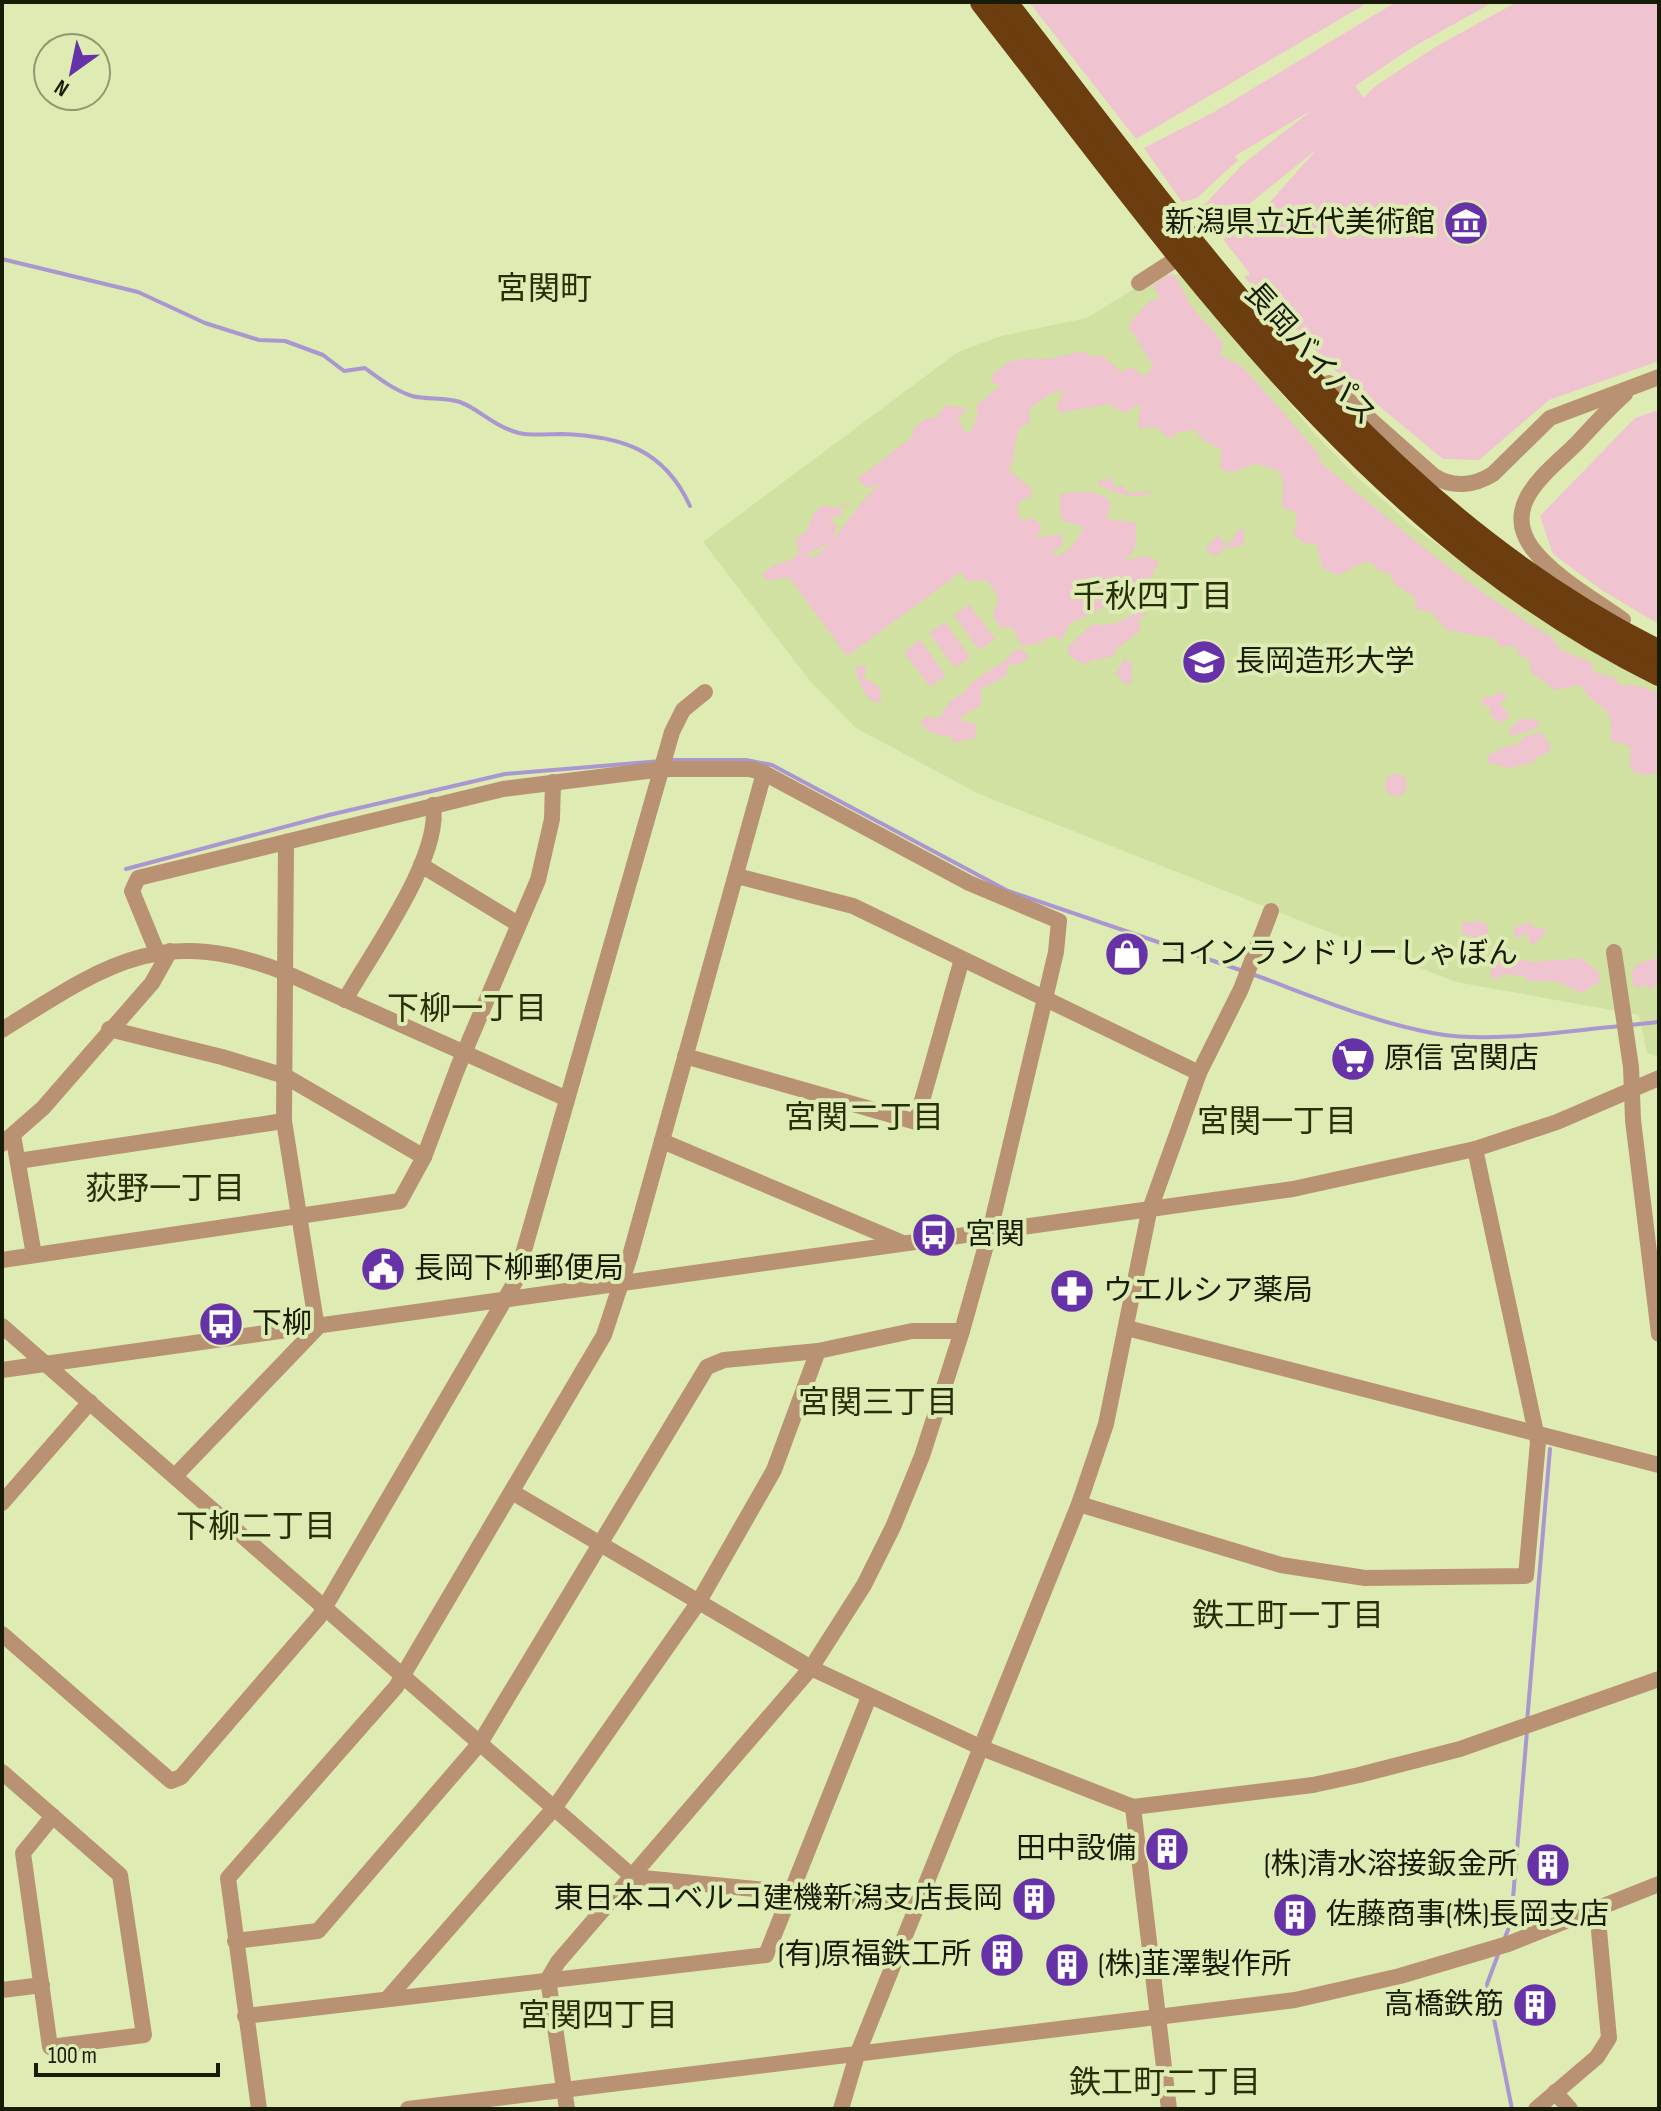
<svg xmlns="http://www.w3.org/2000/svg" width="1661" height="2111" viewBox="0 0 1661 2111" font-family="'Sofia Sans Condensed','Noto Sans JP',sans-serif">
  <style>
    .built { fill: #d0e1a1 }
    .green { fill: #efc3cf }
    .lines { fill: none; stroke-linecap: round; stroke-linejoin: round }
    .stream { stroke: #aa97d0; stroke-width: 4 }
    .minor { stroke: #b99273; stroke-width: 16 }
    .highway { stroke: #6b3d0f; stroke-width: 24 }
    .labels { text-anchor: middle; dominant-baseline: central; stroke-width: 8; stroke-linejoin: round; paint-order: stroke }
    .poi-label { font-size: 30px; fill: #171c07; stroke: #deecb4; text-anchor: start }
    .street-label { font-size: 30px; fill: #171c07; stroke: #deecb4 }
    .neighbourhood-label { font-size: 32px; fill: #272f07; stroke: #deecb4 }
  </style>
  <rect width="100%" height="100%" fill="#deecb4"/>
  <!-- built -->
  <polygon class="built" points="1181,274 1315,434 1358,478 1416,529 1523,607 1584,645 1659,686 1659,1057 1647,1053 1639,1015 1456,982 979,794 856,728 810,681 703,542 958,352 1001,336 1087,318 1155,276"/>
  <!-- green -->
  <g class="green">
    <polygon points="1029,2 1369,2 1136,139"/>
    <polygon points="1396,2 1493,2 1408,50 1355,86 1364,98 1374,87 1437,46 1517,2 1659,2 1659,361 1549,400 1479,460 1443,459 1334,369 1244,277 1250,274 1223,239 1255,219 1317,149 1226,223 1208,228 1203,221 1208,215 1203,206 1243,164 1312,110 1235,156 1238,160 1197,198 1182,202 1144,148 1214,112"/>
    <path d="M1172,273C1183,286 1185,299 1195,311C1205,324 1215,330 1223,345L1220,355L1243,367L1319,454L1321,463C1396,525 1469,589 1553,638L1560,650L1590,662L1594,672L1614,678L1622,686L1634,685L1659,693V773L1642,775L1633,772L1629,765L1631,750L1626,744L1611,742C1615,700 1597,713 1580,685L1555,690L1531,672L1529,659L1520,656L1515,646L1500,647L1495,639L1446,630L1433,613L1416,609L1415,597L1393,583L1391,574L1378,570L1372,563L1365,562L1338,575L1323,569L1316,544L1304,543L1293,534L1297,520L1295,512L1282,507L1283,481L1278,470L1256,464L1229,473L1220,467L1222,450L1204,441L1195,430L1177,432L1173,438L1167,437L1156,427L1138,428L1140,404L1124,413L1108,404L1060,413L1056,406L1065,390L1050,394L1029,409L1030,421L1018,430L1012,466L1007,468L1032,490L1031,497L1020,501L1017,511L1021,520L1034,518L1040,525L1041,532L1035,538L1061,534L1063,544L1052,553L1057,556L1073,546L1084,527L1061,520L1060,494C1079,491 1094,489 1110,500L1107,519L1137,523L1135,548L1126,560L1147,556L1159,562L1146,586L1126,604H1112L1069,624L1062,640L1051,636L1040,643L1022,646L1012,627L1000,628L993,616L999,598L987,580L967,581L961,572L847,656L789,577L767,581L763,575C772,560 791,566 799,551L796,538L807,531L814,512L824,505L832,508L853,503L840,509L842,516L829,517L836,524C838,541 824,548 809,552L811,559C842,540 852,503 883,483L868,488L857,479L912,437L914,428L926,418H936L945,405L965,408L964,414L958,416L964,431L969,434L977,418V405L1000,386L992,382V375C1009,360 1019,357 1039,359C1052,360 1071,353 1085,351L1092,357L1102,355L1121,372L1132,367L1145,377L1153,366L1128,325L1149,302L1160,298L1153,285Z"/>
    <polygon points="1659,410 1659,624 1603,591 1553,554 1540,516 1635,418"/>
    <path d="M1108,477L1113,479V488L1122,485L1128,493L1154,491C1139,502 1113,493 1097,484L1100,479L1105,482Z"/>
    <polygon points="1244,529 1244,543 1240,547 1226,547 1216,556 1205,550 1218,535 1225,544 1233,540 1238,530"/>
    <polygon points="969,604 995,639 979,650 954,615"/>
    <path d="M1141,610L1147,614L1139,619L1140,631L1116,649L1114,656L1097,660L1092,658L1091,662L1083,664L1069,656L1068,647L1093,624C1109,629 1128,618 1141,610Z"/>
    <polygon points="945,622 970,657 955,668 929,633"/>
    <polygon points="920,640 946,676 930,687 904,652"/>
    <path d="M1022,649L1029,657L1020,664L1008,665L1006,676L981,689L980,706L962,716V721L977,724L975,738L953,743L950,735C940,738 925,731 920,722L926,717L939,718L950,701L965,692L972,682L1009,658L1014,650Z"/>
    <polygon points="1124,659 1132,663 1131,685 1123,683 1116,673"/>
    <path d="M859,665L866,668L864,678L880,688L881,703C863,702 861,683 855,670Z"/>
    <polygon points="1500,691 1507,697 1500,704 1510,716 1501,723 1490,716 1491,707 1481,704 1485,696 1494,696"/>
    <polygon points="1521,719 1535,719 1540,723 1533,730 1512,736 1508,730"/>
    <polygon points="1541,732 1551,747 1548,753 1537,757 1534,762 1510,768 1488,763 1488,755 1510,745 1516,746 1524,737"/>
    <circle cx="1396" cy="785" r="11"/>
    <polygon points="1477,918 1482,925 1487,923 1488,937 1480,940 1462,933 1462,922 1474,923"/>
    <polygon points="1531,922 1534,928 1544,927 1545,934 1534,944 1529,943 1529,936 1524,934 1518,938 1513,934 1516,927"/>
    <polygon points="1493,955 1533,962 1580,958 1599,972 1600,982 1581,993 1556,981 1528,981 1525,976 1505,974 1496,979 1490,977"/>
    <polygon points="1659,957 1659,981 1649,990 1646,983 1640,988 1633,985 1631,972 1638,964"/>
  </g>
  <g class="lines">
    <!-- stream -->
    <g class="stream">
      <path d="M2,259L138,292L205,323L259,340L285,341L323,355L344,371L365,368C380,379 394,390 412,396C427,400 444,397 460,402C479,409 493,426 519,433C532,436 547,434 561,434C621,436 664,449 690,506"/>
      <polyline points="670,760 746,760 772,765 1008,891 1243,971"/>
      <polyline points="126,869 329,815 505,774 661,761"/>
      <path d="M1252,974C1312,996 1374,1023 1438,1034C1493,1043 1565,1031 1621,1026"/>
      <polyline points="1630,1025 1659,1022"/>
      <polyline points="1527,1722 1550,1449"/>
      <polyline points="1504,1940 1511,1922 1527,1731"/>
      <polyline points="1499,1952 1487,1984 1512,2109"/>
    </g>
    <!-- minor -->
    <g class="minor">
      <polyline points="1139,283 1170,263"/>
      <path d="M1329,383L1434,476C1452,488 1474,486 1493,474L1550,418L1659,377"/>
      <path d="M1623,620C1594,599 1554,577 1532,548C1499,503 1551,470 1578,442C1593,426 1608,409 1625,394"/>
      <polyline points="421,865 518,924"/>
      <polyline points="737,876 853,906 1199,1073 1149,1212 1106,1424 1079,1504 857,2055 841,2109"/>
      <polyline points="157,952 132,891 138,878 503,789 663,769 750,769 764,773 969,883 1059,921 1056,952 990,1231 962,1331 922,1456 893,1527 864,1585 811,1668 558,1962 548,1979 567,2109"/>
      <polyline points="1614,952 1631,1067 1633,1120 1659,1334"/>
      <path d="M345,1000C371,953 442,857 433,805"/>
      <polyline points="109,1029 222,1057 285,1076 424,1157"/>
      <path d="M2,1030C105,965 162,923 286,973L565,1098"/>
      <polyline points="685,1056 916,1122 962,959"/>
      <polyline points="1199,1073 1241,989 1271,911"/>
      <polyline points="13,1135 34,1255"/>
      <polyline points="662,1141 903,1243"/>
      <polyline points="2,1144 43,1108 152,983 170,951"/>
      <polyline points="18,1161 284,1121"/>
      <polyline points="2,1260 400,1201 424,1157 458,1067 538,880 552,819 553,782"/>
      <polyline points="2,1326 633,1877 918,1905"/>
      <polyline points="1127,1328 1659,1465"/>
      <polyline points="2,1370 1293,1189 1475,1149 1557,1122 1659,1078"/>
      <polyline points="175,1476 317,1328 284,1121 286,843"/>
      <polyline points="512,1492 811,1668 982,1748 1133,1807 1313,1785 1359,1775 1460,1749 1659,1679"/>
      <polyline points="2,1503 90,1402"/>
      <polyline points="1079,1504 1281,1565 1365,1578 1526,1576 1538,1442 1475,1149"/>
      <polyline points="2,1634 171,1781 181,1777 319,1617 515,1282 672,732 683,710 705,692"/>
      <polyline points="2,1772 120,1875 144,2035 50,2047 23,1853 53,1816"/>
      <polyline points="1133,1807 1169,2109"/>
      <polyline points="235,1941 318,1931 480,1743 707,1367 724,1360 818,1351 912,1331 962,1331"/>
      <polyline points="2,1990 42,1985"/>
      <polyline points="388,1998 555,1807 698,1603 774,1470 818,1351"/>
      <polyline points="245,2016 766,1955 869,1697"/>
      <polyline points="1555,2092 1570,2109"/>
      <polyline points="259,2109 228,1878 396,1687 604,1335 630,1256 764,773"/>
      <polyline points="408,2109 1295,2000 1400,1976 1508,1944 1659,1884"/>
      <polyline points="1536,2109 1597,2057 1609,2038 1597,1909"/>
    </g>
    <!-- highway -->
    <g class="highway">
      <path d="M982,2C1177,252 1367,530 1659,674"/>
      <path d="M1005,2C1194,244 1376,511 1659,652"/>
    </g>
  </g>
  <!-- icons -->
  <defs>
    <g id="museum-disc" transform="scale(2.3)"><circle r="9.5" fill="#6731a8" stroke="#deecb4"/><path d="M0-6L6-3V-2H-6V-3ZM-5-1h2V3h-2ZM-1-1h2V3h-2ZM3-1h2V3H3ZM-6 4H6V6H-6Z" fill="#fff"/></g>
    <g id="university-disc" transform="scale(2.3)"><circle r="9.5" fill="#6731a8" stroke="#deecb4"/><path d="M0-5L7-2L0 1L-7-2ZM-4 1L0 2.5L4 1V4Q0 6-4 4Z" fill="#fff"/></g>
    <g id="shop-disc" transform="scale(2.3)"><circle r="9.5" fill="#6731a8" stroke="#deecb4"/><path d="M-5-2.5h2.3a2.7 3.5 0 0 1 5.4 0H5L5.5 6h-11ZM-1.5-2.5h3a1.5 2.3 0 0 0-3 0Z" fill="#fff"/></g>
    <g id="supermarket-disc" transform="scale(2.3)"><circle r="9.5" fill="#6731a8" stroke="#deecb4"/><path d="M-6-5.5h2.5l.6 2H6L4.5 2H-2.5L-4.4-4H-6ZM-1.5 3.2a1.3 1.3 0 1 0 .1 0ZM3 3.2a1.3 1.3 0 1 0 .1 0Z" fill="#fff"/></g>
    <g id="bus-disc" transform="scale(2.3)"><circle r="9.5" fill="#6731a8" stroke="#deecb4"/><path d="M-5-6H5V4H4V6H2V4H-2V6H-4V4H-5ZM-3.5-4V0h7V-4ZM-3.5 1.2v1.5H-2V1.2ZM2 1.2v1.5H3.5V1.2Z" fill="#fff"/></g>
    <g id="civic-disc" transform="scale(2.3)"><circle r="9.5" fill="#6731a8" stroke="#deecb4"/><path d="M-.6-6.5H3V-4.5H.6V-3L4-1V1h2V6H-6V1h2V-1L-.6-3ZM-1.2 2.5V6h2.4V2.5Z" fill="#fff"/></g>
    <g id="pharmacy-disc" transform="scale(2.3)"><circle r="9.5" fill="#6731a8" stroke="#deecb4"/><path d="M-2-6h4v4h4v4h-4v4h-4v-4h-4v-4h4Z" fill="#fff"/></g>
    <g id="building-disc" transform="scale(2.3)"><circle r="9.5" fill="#6731a8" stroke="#deecb4"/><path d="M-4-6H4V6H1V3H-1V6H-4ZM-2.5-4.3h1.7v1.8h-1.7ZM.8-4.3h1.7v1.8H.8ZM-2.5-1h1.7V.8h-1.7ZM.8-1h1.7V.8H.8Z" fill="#fff"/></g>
  </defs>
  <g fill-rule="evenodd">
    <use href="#museum-disc" x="1466" y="223"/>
    <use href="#university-disc" x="1204" y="662"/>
    <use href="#shop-disc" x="1127" y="954"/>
    <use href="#supermarket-disc" x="1353" y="1059"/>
    <use href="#bus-disc" x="934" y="1235"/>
    <use href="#civic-disc" x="383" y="1269"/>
    <use href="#pharmacy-disc" x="1072" y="1291"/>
    <use href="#bus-disc" x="221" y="1324"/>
    <use href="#building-disc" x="1167" y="1849"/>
    <use href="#building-disc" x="1548" y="1865"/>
    <use href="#building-disc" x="1034" y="1899"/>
    <use href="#building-disc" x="1295" y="1915"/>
    <use href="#building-disc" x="1002" y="1955"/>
    <use href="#building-disc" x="1067" y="1965"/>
    <use href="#building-disc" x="1535" y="2005"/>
  </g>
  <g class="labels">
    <!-- poi labels -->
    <g class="poi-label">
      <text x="1435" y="223" text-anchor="end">新潟県立近代美術館</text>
      <text x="1235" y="662">長岡造形大学</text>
      <text x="1158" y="954">コインランドリーしゃぼん</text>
      <text x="1384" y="1059">原信 宮関店</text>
      <text x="965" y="1235">宮関</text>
      <text x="414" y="1269">長岡下柳郵便局</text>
      <text x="1103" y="1291">ウエルシア薬局</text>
      <text x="252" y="1324">下柳</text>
      <text x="1136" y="1849" text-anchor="end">田中設備</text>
      <text x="1517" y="1865" text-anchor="end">(株)清水溶接鈑金所</text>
      <text x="1003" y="1899" text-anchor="end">東日本コベルコ建機新潟支店長岡</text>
      <text x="1326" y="1915">佐藤商事(株)長岡支店</text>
      <text x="971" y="1955" text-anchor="end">(有)原福鉄工所</text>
      <text x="1098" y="1965">(株)韮澤製作所</text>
      <text x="1504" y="2005" text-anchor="end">高橋鉄筋</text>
    </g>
    <!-- street labels -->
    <g class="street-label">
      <text transform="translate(1310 354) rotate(48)">長岡バイパス</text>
    </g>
    <!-- neighbourhood labels -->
    <g class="neighbourhood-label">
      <text x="544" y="289">宮関町</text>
      <text x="1153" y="597">千秋四丁目</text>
      <text x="467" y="1009">下柳一丁目</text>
      <text x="864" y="1118">宮関二丁目</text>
      <text x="1277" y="1122">宮関一丁目</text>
      <text x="165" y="1189">荻野一丁目</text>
      <text x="878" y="1403">宮関三丁目</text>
      <text x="256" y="1527">下柳二丁目</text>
      <text x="1288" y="1616">鉄工町一丁目</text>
      <text x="598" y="2016">宮関四丁目</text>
      <text x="1165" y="2083">鉄工町二丁目</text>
    </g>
  </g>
  <!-- border -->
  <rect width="1661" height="2111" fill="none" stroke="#171c07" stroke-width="8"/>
  <!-- north arrow -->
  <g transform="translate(72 72) rotate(213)"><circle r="38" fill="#deecb4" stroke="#8e996f" stroke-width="2"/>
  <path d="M0-6L14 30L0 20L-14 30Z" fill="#6731a8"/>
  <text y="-12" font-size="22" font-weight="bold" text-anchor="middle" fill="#171c07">N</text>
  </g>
  <!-- scale -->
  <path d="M36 2063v12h182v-12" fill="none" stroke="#171c07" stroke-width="4"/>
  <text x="48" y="2063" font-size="24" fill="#171c07" stroke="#deecb4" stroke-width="6" paint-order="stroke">100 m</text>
</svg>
